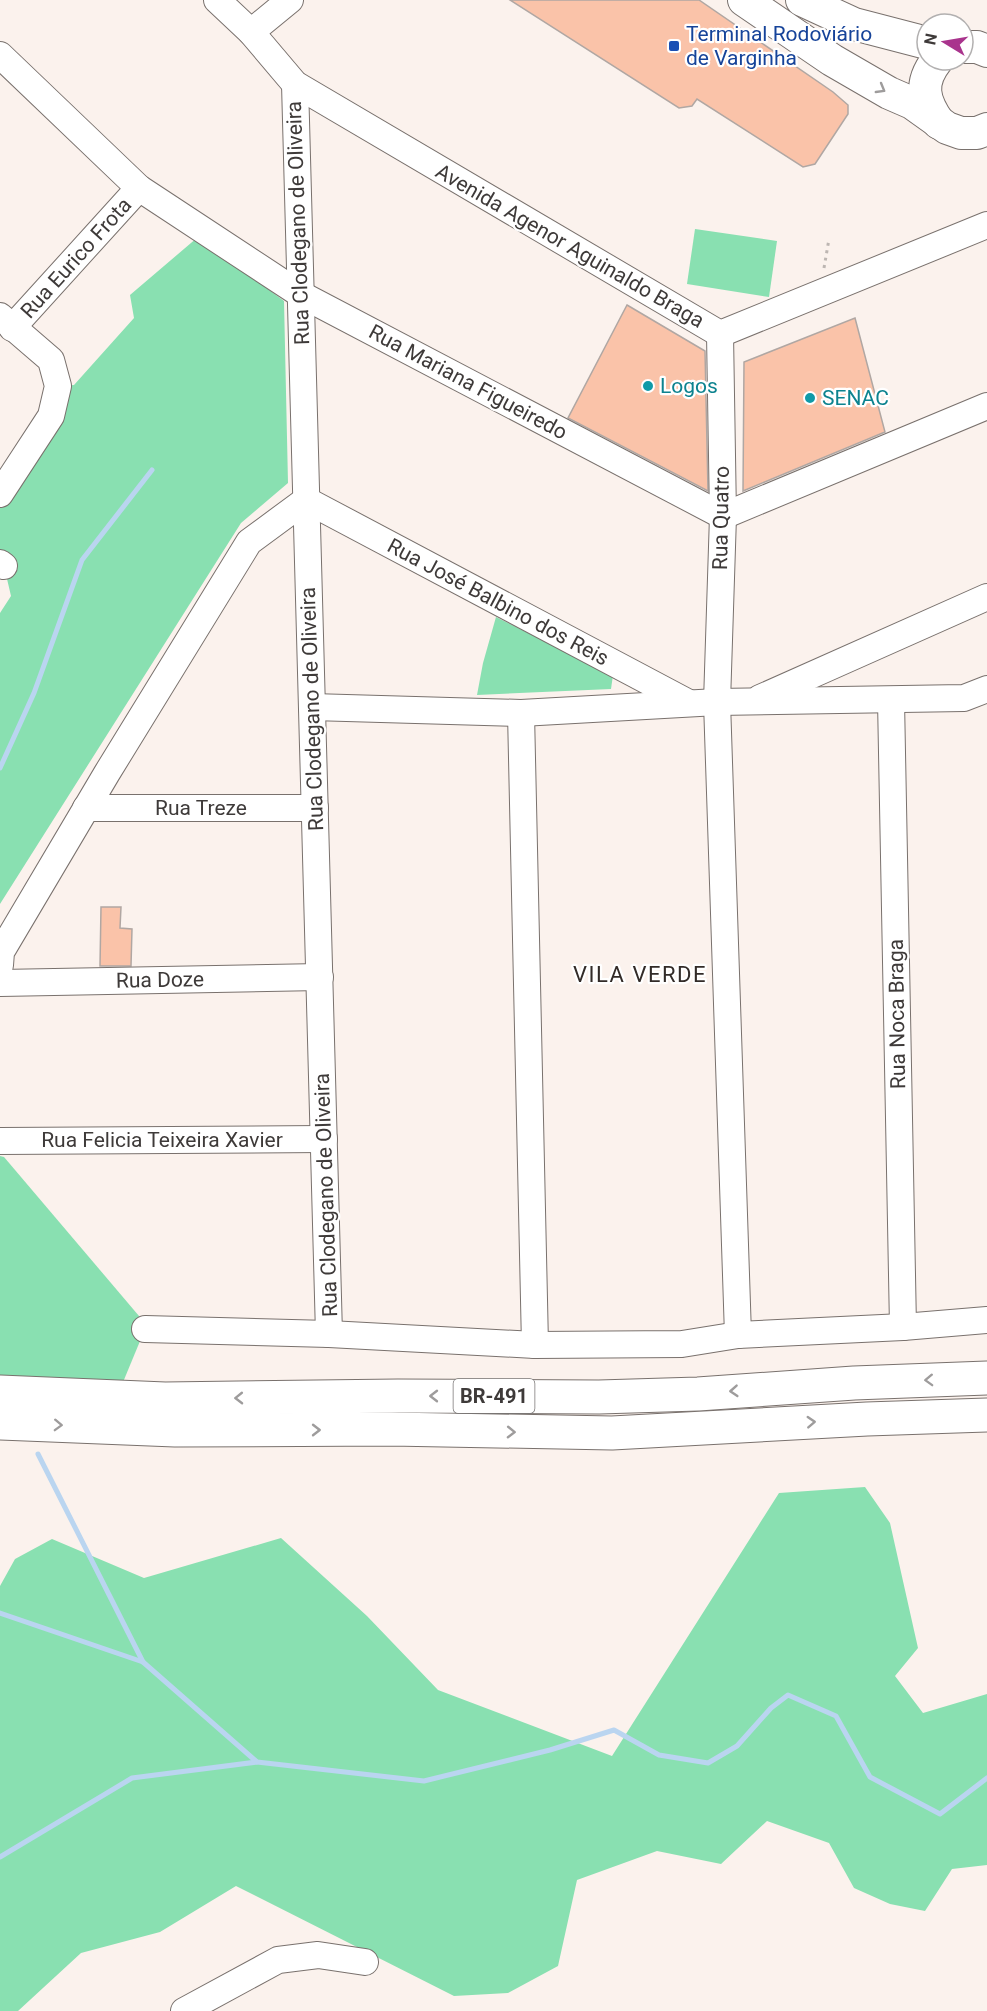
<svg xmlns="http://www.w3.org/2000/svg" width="987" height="2011" viewBox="0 0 987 2011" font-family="Roboto,sans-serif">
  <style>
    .green { fill: #89e0b1 }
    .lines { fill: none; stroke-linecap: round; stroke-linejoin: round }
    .stream { stroke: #bad5f0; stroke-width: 5 }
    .building { fill: #fac3a9; stroke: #b0a7a3; stroke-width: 1.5 }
    .minor-casing { stroke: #79716d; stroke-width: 28 }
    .major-casing { stroke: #79716d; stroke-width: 34 }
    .highway-casing { stroke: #79716d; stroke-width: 35 }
    .path { stroke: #bdb6b2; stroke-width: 3; stroke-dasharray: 3 4.5; stroke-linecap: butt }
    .minor { stroke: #fff; stroke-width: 26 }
    .major { stroke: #fff; stroke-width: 32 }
    .highway { stroke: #fff; stroke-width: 33 }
    .oneway { stroke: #9e9c9c }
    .transit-dot { fill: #1a4fb4; stroke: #fff; stroke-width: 2 }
    .culture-dot { fill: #0f9aa8; stroke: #fff; stroke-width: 2 }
    .labels { text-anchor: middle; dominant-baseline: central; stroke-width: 4.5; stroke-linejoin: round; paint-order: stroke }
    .shield { fill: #fff; stroke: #787574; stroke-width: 1.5 }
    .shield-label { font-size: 20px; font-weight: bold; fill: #3e3a39 }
    .transit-label { font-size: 21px; fill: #164399; stroke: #fff; text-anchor: start }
    .street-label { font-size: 21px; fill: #3e3a39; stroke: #fff }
    .culture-label { font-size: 21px; fill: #0d838f; stroke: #fff; text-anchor: start }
    .neighbourhood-label { font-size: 22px; letter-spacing: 1.5px; fill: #322b28; stroke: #fff }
  </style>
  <rect width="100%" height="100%" fill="#fbf2ed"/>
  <!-- green -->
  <g class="green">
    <polygon points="695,229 777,241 769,297 687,284"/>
    <polygon points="198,237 284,301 288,483 241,523 0,904 0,613 11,596 4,566 0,563 0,494 58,386 74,385 134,318 130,295"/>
    <polygon points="496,617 613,675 611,689 477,695 483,663"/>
    <polygon points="0,1156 4,1157 139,1316 145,1329 121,1387 0,1378"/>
    <polygon points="865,1487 890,1523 918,1648 895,1676 923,1713 987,1694 987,1865 952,1869 925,1911 890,1904 854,1888 829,1843 767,1821 721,1864 657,1851 577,1880 558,1966 508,1993 454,1996 236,1886 160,1932 81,1953 18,2011 0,2011 0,1586 15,1559 52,1539 144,1578 281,1538 367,1616 438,1690 612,1756 779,1493"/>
  </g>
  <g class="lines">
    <!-- stream -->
    <g class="stream">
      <polyline points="0,768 34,693 82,560 152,470"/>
      <polyline points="38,1454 143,1662"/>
      <polyline points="0,1613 143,1662 257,1762 424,1781 550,1750 614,1730 659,1755 708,1763 737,1746 771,1708 788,1695 836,1716 870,1777 940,1814 987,1778"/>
      <polyline points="0,1857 132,1778 257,1762"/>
    </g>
  </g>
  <!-- building -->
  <g class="building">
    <polygon points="510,0 699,0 833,92 848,105 848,114 815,164 803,167 697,99 692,106 679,108"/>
    <polygon points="627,305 705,351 708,491 568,418"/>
    <polygon points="855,318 885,432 743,491 744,362"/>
    <polygon points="101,907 121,907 120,928 132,929 131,966 100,966"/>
  </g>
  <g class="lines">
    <!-- minor casing -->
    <g class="minor-casing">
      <g id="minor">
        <polyline points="217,0 251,32 295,84 720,334 987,225"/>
        <polyline points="251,32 290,0"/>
        <polyline points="0,55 139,188 300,294 723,516 987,406"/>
        <polyline points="295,84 329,1334"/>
        <polyline points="0,316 51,360 58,386 51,416 0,494"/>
        <polyline points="12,328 139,188"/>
        <polyline points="720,334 723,516 717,702 738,1335"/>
        <polyline points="0,563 4,566"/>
        <polyline points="760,698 987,597"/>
        <polyline points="891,700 903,1327"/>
        <polyline points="312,707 521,713 717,702 964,698 987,689"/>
        <polyline points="521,713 535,1345"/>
        <polyline points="86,808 315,808"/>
        <polyline points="0,965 1,952 107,773 249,542 306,500 689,703"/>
        <polyline points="0,983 320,977"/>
        <polyline points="0,1141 324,1139"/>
        <polyline points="145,1329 329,1334 535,1345 682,1344 738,1335 903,1327 987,1320"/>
        <polyline points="184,2011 278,1960 318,1955 365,1962"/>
      </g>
    </g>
    <!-- major casing -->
    <g class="major-casing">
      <g id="major">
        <polyline points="744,0 832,60 889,93 912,103 947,128 961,133 977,133 987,129"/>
        <polyline points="802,0 854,24 927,43"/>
        <polyline points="963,47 977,47 987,51"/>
        <path d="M937,60C919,83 923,100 939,123"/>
      </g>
    </g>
    <!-- highway casing -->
    <g class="highway-casing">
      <g id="highway">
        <polyline points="0,1392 165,1399 398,1396 599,1397 698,1394 854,1383 987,1378"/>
        <polyline points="0,1423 175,1430 391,1429 612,1433 867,1419 987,1415"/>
      </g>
    </g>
    <!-- path -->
    <polyline class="path" points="824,268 829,239"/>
    <!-- minor -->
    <use href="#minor" class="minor"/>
    <!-- major -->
    <use href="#major" class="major"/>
    <!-- highway -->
    <use href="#highway" class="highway"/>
  </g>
  <!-- one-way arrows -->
  <defs><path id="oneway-chevron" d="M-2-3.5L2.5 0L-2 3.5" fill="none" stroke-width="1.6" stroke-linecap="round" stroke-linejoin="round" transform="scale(1.5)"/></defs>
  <g class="oneway">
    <use href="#oneway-chevron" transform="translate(881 89) rotate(30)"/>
    <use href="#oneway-chevron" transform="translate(929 1380) rotate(178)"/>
    <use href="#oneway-chevron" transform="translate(734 1391) rotate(176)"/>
    <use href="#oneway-chevron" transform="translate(434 1396) rotate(-180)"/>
    <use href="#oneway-chevron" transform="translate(239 1398) rotate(179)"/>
    <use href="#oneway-chevron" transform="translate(811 1422) rotate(-3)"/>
    <use href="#oneway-chevron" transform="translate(58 1425) rotate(2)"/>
    <use href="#oneway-chevron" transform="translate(316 1430)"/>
    <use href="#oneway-chevron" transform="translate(511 1432) rotate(1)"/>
  </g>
  <!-- markers -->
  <rect class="transit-dot" x="668" y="40" width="12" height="12" rx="3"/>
  <g class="culture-dot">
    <circle cx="648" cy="386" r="6"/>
    <circle cx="810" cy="398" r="6"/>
  </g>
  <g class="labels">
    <!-- shield labels -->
    <rect class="shield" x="453.5" y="1379" width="81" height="34" rx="4.5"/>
    <g class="shield-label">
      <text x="494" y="1396">BR-491</text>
    </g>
    <!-- transit labels -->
    <g class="transit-label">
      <text x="686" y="34">Terminal Rodoviário<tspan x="686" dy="24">de Varginha</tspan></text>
    </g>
    <!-- street labels -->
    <g class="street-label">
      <text transform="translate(298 223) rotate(-92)">Rua Clodegano de Oliveira</text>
      <text transform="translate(570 246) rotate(30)">Avenida Agenor Aguinaldo Braga</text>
      <text transform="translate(76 258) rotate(-48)">Rua Eurico Frota</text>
      <text transform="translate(468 382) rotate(28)">Rua Mariana Figueiredo</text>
      <text transform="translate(721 518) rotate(-89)">Rua Quatro</text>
      <text transform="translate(498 602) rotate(28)">Rua José Balbino dos Reis</text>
      <text transform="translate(312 709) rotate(-92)">Rua Clodegano de Oliveira</text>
      <text x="201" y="808">Rua Treze</text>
      <text transform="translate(160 980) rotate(-1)">Rua Doze</text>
      <text transform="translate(897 1014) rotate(-91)">Rua Noca Braga</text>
      <text x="162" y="1140">Rua Felicia Teixeira Xavier</text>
      <text transform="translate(326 1195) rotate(-92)">Rua Clodegano de Oliveira</text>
    </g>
    <!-- culture labels -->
    <g class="culture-label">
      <text x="660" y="386">Logos</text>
      <text x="822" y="398">SENAC</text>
    </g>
    <!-- neighbourhood labels -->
    <g class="neighbourhood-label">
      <text x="640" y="974">VILA VERDE</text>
    </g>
  </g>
  <!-- north arrow -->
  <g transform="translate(945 42) rotate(281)"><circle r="28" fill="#ffffff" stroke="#b2b0b0" stroke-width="1.5"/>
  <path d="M0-4.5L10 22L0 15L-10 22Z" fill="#a9348d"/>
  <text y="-9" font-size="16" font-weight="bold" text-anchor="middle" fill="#3e3a39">N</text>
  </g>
</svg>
